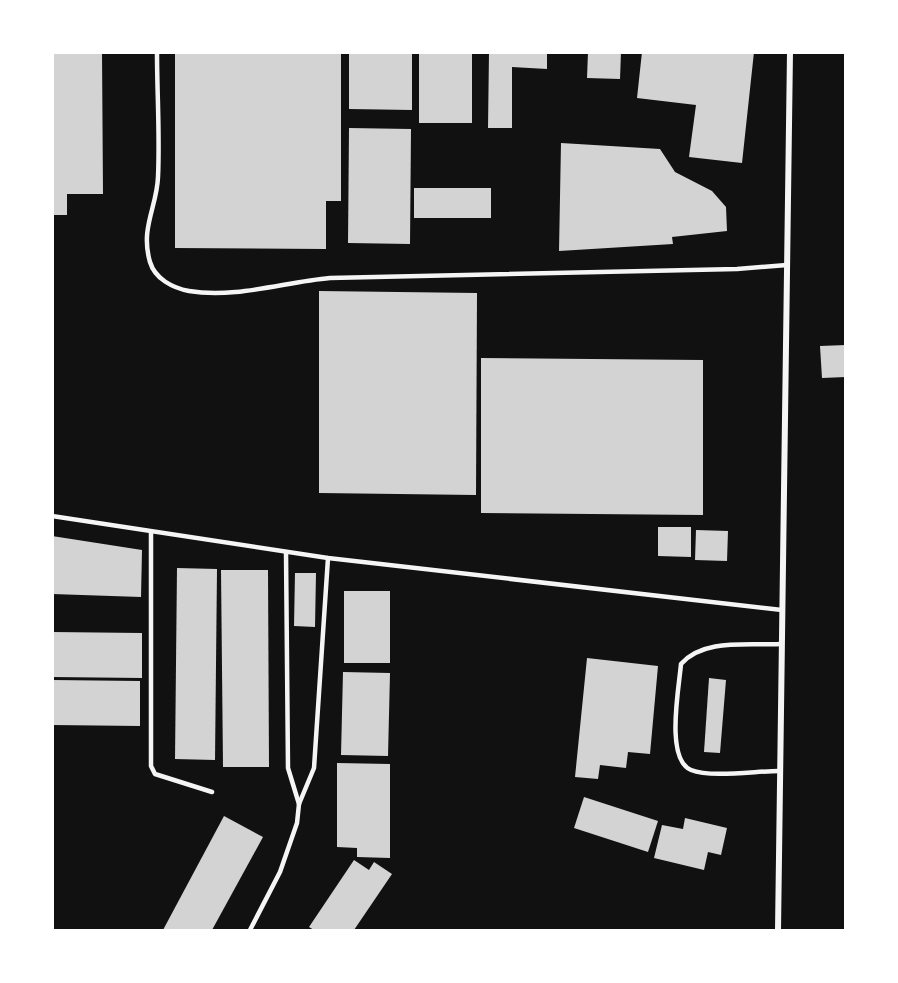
<svg xmlns="http://www.w3.org/2000/svg" width="898" height="983" viewBox="0 0 898 983" font-family="'DejaVu Sans',sans-serif">
  <style>
    .building { fill: #d3d3d3 }
    .lines { fill: none; stroke-linecap: round; stroke-linejoin: round }
    .service { stroke: #f5f5f5; stroke-width: 4.5 }
    .minor { stroke: #f5f5f5; stroke-width: 6 }
  </style>
  <rect width="100%" height="100%" fill="#111"/>
  <!-- building -->
  <g class="building">
    <polygon points="52,52 102,52 103,194 67,194 67,215 52,215"/>
    <polygon points="175,52 341,52 341,201 326,201 326,249 175,248"/>
    <polygon points="349,52 412,52 412,110 349,109"/>
    <rect x="419" y="52" width="53" height="71"/>
    <polygon points="489,52 547,52 547,69 512,67 512,128 488,128"/>
    <polygon points="588,52 621,52 620,79 587,78"/>
    <polygon points="642,52 754,52 742,163 689,157 696,105 637,98"/>
    <polygon points="349,128 411,129 410,244 348,243"/>
    <polygon points="561,143 660,149 675,172 712,191 726,207 727,231 672,237 673,244 559,251"/>
    <rect x="414" y="188" width="77" height="30"/>
    <polygon points="319,291 477,293 476,495 319,493"/>
    <polygon points="846,345 846,377 822,378 820,346"/>
    <polygon points="481,358 703,360 703,515 481,513"/>
    <polygon points="658,527 691,527 691,557 658,556"/>
    <polygon points="696,530 728,531 727,561 695,560"/>
    <polygon points="52,536 142,550 141,597 52,594"/>
    <polygon points="177,568 217,569 215,760 175,759"/>
    <polygon points="221,570 268,570 269,767 223,767"/>
    <polygon points="295,573 316,573 315,627 294,626"/>
    <rect x="344" y="591" width="46" height="72"/>
    <polygon points="52,632 142,633 142,678 52,677"/>
    <polygon points="587,658 658,666 650,754 628,752 626,768 600,765 598,779 575,777"/>
    <polygon points="343,672 390,673 388,756 341,755"/>
    <polygon points="709,678 726,680 720,753 704,752"/>
    <polygon points="52,680 140,681 140,726 52,725"/>
    <polygon points="337,763 390,764 390,858 357,857 357,848 337,847"/>
    <polygon points="584,797 658,821 648,852 574,828"/>
    <polygon points="224,816 263,837 212,930 163,930"/>
    <polygon points="685,818 727,828 721,855 708,852 704,870 654,858 662,825 683,829"/>
    <polygon points="354,860 369,870 374,862 392,874 354,930 314,930 309,927"/>
  </g>
  <g class="lines">
    <!-- service -->
    <g class="service">
      <path d="M157,52C157,94 160,135 158,177C157,207 140,228 150,262C155,279 173,288 189,291C235,299 284,282 330,278L737,269L787,265"/>
      <polyline points="52,516 328,558 782,610"/>
      <polyline points="151,533 151,766 155,774 212,792"/>
      <polyline points="286,552 288,768 299,804"/>
      <path d="M779,771C756,771 711,778 691,770C665,759 679,688 681,664C704,638 748,646 780,644"/>
      <polyline points="250,930 280,872 297,823 299,804 314,768 328,558"/>
    </g>
    <!-- minor -->
    <polyline class="minor" points="778,930 790,52"/>
  </g>
  <!-- border -->
  <rect width="898" height="983" fill="none" stroke="#ffffff" stroke-width="108"/>
</svg>
